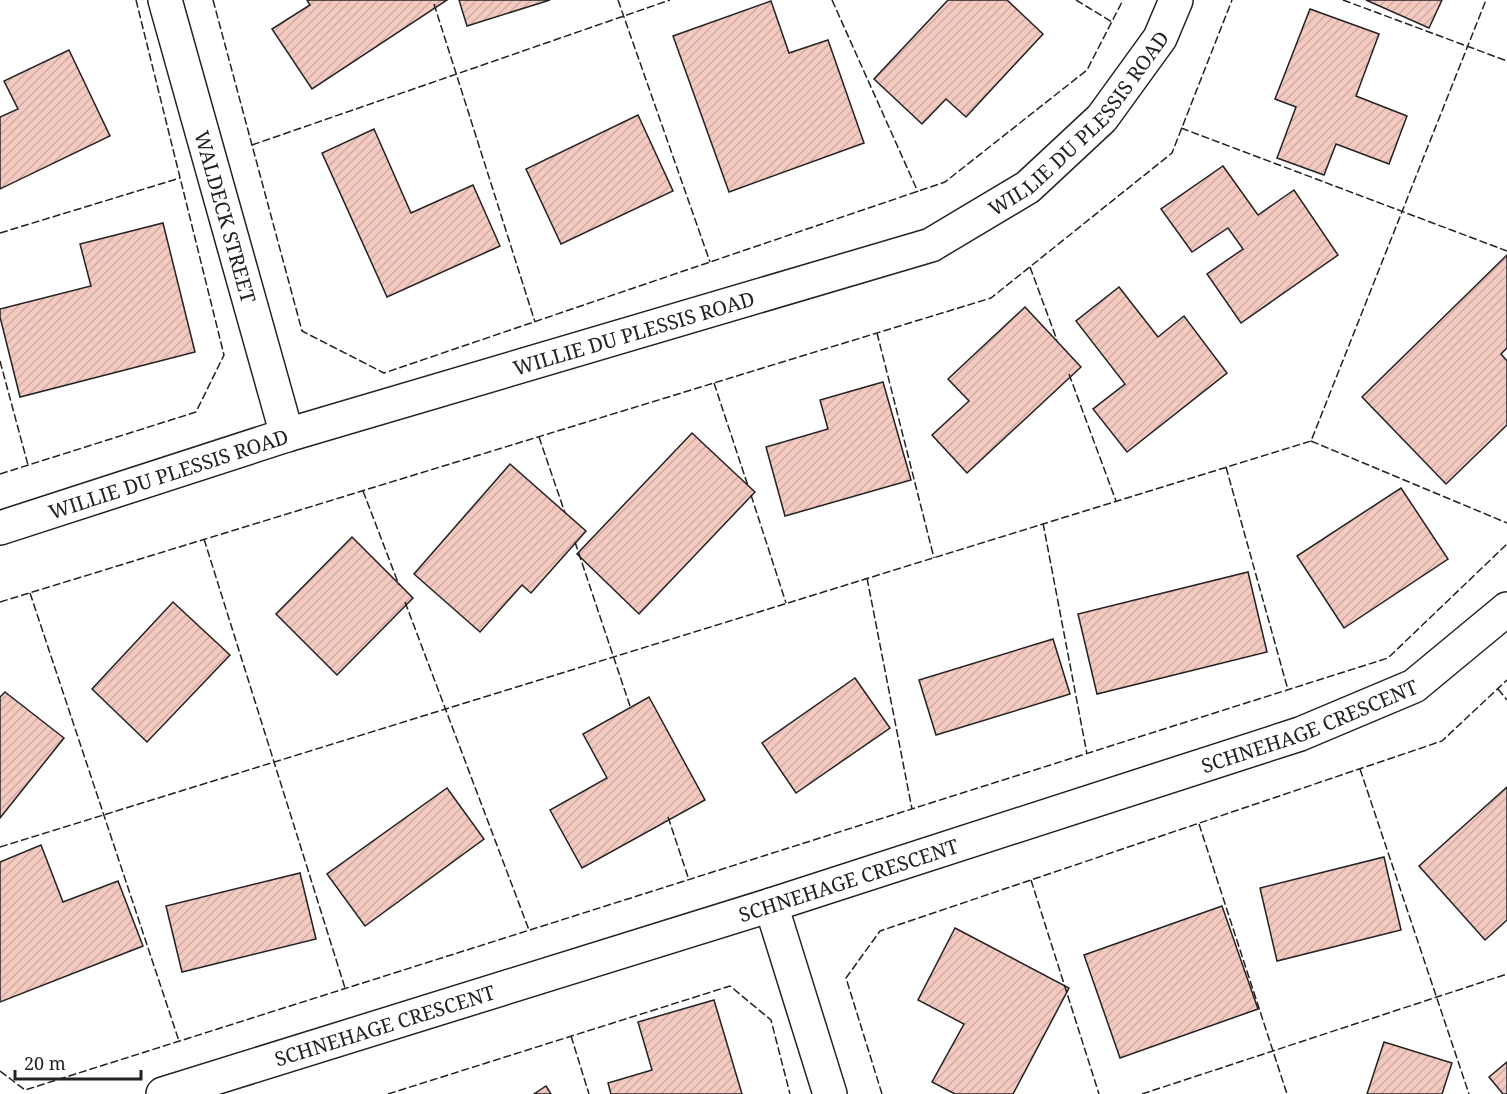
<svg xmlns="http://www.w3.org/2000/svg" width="1507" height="1094" viewBox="0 0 1507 1094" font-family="'Noto Serif',serif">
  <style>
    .building { fill: url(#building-hatch); stroke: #222; stroke-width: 1.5 }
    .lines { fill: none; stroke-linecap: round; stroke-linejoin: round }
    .street-casing { stroke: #222; stroke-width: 36 }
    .street { stroke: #fff; stroke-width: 33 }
    .fence { stroke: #222; stroke-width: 1.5; stroke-dasharray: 8 3; stroke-linecap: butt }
    .labels { text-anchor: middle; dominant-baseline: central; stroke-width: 4.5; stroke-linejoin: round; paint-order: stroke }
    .street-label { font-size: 20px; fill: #222; stroke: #fff }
  </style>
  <defs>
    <pattern id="building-hatch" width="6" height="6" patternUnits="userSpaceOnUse" patternTransform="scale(1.5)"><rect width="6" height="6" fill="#f3c9c0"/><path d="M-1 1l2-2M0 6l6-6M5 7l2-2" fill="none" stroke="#d0aca5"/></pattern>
  </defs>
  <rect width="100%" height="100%" fill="#fff"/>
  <!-- building -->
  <g class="building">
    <polygon points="307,0 447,0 312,89 272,29 310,5"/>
    <polygon points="459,0 550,0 467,26"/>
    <polygon points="948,0 1007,0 1043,34 966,117 946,99 922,124 874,79"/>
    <polygon points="1366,0 1442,0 1429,28"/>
    <polygon points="771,1 789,53 828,40 864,143 729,192 673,36"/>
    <polygon points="1310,9 1379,34 1356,96 1407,116 1389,164 1336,144 1324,175 1277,158 1296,107 1275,99"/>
    <polygon points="69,50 110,136 0,189 0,117 18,109 4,81"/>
    <polygon points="638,115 673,191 561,244 526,169"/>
    <polygon points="374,129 411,213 473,185 500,246 387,297 322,153"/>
    <polygon points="1223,166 1258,215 1294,190 1338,255 1241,323 1207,274 1243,249 1228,228 1192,252 1161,209"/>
    <polygon points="163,223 195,352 20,397 0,317 0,309 91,286 80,244"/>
    <polygon points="1507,255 1507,348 1501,354 1507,361 1507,425 1446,484 1362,397"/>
    <polygon points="1119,287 1158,337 1184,316 1227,373 1127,452 1093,409 1125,384 1076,321"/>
    <polygon points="1025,307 1081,367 967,473 932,435 969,401 948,379"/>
    <polygon points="883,382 911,480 785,516 766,447 828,429 820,400"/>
    <polygon points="692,433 755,492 639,614 577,554"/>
    <polygon points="510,464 586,531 531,593 522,585 480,632 414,574"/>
    <polygon points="1401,488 1448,559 1344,628 1297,556"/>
    <polygon points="352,537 413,598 337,675 276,614"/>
    <polygon points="1248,572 1267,652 1097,694 1078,614"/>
    <polygon points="173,602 230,655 147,742 92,689"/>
    <polygon points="1053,639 1070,694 936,735 919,680"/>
    <polygon points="855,678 890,728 796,793 762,743"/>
    <polygon points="5,692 64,738 0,818 0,697"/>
    <polygon points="649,697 705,800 582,868 550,810 607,778 583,734"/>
    <polygon points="1507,787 1507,920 1485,940 1419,866"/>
    <polygon points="447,788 484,839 365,926 327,874"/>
    <polygon points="41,845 63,902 118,881 143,946 0,1002 0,862"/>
    <polygon points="1384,857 1401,930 1277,961 1260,888"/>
    <polygon points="300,873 316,939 182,972 166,906"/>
    <polygon points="1222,906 1258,1009 1120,1058 1084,955"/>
    <polygon points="955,928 1069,988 1013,1094 955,1094 932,1082 964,1024 918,1000"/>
    <polygon points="714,1000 742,1094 611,1094 608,1083 652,1070 638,1022"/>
    <polygon points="1384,1042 1452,1063 1442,1094 1367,1094"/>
    <polygon points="1507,1062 1507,1094 1503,1094 1489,1077"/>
    <polygon points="546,1086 551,1094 534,1094"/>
  </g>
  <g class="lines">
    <!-- street casing -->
    <g class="street-casing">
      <g id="street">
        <path id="s1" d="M165,0L287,435"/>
        <path id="s2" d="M0,528L287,435L931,245L1028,187L1102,118L1160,38L1176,0"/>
        <polyline points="771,905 830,1094"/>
        <path id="s3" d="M163,1094L771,905L1300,734L1414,686L1507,609"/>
      </g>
    </g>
    <!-- street -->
    <use href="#street" class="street"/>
    <!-- fence -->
    <g class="fence">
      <polyline points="213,0 302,331 384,373 945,182 1087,70 1123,0"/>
      <polyline points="618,0 710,262"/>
      <polyline points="832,0 918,192"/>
      <polyline points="1076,0 1112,22"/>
      <polyline points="1343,0 1507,61"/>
      <polyline points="434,4 535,322"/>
      <polyline points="1181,128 1507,251"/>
      <polyline points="252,145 670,0"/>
      <polyline points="0,233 180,178"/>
      <polyline points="1030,267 1057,340"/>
      <polyline points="877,333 934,558"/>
      <polyline points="0,361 28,465"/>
      <polyline points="1069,374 1116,501"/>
      <polyline points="714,383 748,486"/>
      <polyline points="539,437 565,513"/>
      <polyline points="1311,441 1507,523"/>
      <polyline points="1226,467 1288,690"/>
      <polyline points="0,474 196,412 224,355 136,0"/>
      <polyline points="363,491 399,585"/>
      <polyline points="751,495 786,603"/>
      <polyline points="1043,523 1087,754"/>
      <polyline points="204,539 345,988"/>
      <polyline points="575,542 631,709"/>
      <polyline points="867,578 912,809"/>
      <polyline points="30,593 179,1041"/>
      <polyline points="0,602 991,298 1172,153 1232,0"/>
      <polyline points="405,602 529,930"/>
      <polyline points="1498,689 1507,700"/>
      <polyline points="1360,769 1469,1094"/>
      <polyline points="668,817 689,880"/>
      <polyline points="1199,824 1287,1094"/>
      <polyline points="0,847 1311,441 1486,0"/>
      <polyline points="1031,880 1099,1094"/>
      <polyline points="571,1036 589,1094"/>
      <polyline points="0,1071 25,1090 1388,658 1507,544"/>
      <polyline points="388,1094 730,986 771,1020 790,1094"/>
      <polyline points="882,1094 846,978 880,931 1442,741 1507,680"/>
      <polyline points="1142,1094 1507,974"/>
    </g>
  </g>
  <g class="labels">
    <!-- street labels -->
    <g class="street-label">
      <text stroke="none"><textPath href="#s2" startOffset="1167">WILLIE DU PLESSIS ROAD</textPath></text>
      <text stroke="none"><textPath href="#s1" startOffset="225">WALDECK STREET</textPath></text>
      <text stroke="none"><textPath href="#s2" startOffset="663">WILLIE DU PLESSIS ROAD</textPath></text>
      <text stroke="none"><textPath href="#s2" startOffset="177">WILLIE DU PLESSIS ROAD</textPath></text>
      <text stroke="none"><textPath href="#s3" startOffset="1204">SCHNEHAGE CRESCENT</textPath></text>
      <text stroke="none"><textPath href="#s3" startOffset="718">SCHNEHAGE CRESCENT</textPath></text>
      <text stroke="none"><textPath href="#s3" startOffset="232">SCHNEHAGE CRESCENT</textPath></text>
    </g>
  </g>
  <!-- scale -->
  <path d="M15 1070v9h126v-9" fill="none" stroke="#222222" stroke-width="3"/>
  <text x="24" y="1070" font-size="18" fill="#222222" stroke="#ffffff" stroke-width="4.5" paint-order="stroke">20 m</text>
</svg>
